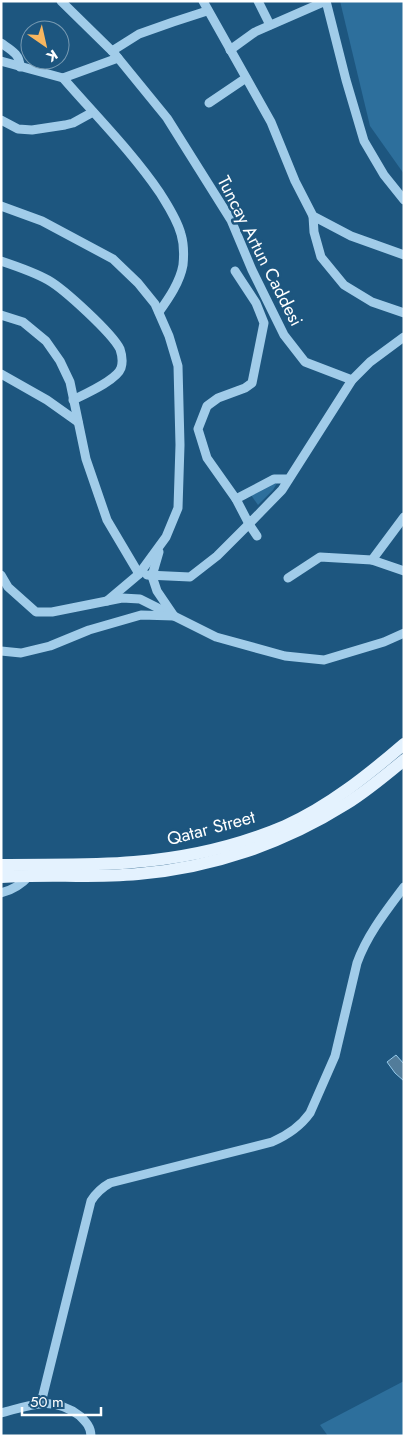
<svg xmlns="http://www.w3.org/2000/svg" width="405" height="1437" viewBox="0 0 405 1437" font-family="Jost,sans-serif">
  <style>
    .green { fill: #2d6f9c }
    .water { fill: #527c9a; stroke: #94c9ea }
    .lines { fill: none; stroke-linecap: round; stroke-linejoin: round }
    .minor { stroke: #a1cce9; stroke-width: 9 }
    .major { stroke: #e4f2fe; stroke-width: 12 }
    .labels { text-anchor: middle; dominant-baseline: central; stroke-width: 5; stroke-linejoin: round; paint-order: stroke }
    .street-label { font-size: 18px; fill: #fff; stroke: #1d567f }
  </style>
  <rect width="100%" height="100%" fill="#1d567f"/>
  <!-- green -->
  <g class="green">
    <polygon points="340,1 404,1 404,174 370,126"/>
    <polygon points="277,483 273,490 258,505 251,495 268,485"/>
    <polygon points="404,1381 404,1436 328,1436 320,1425"/>
  </g>
  <!-- water -->
  <polygon class="water" points="396,1055 404,1064 404,1081 395,1073 387,1062"/>
  <g class="lines">
    <!-- minor -->
    <g class="minor">
      <polyline points="61,1 114,53 167,118 231,220 252,270 284,335 305,362 352,380"/>
      <polyline points="203,1 271,122 295,181 313,216 351,236 404,255"/>
      <polyline points="258,1 270,25"/>
      <path d="M1,43C11,50 20,54 20,67"/>
      <polyline points="230,50 255,32 326,1 346,80 364,141 384,175 404,200"/>
      <polyline points="112,51 139,34 173,22 207,11"/>
      <polyline points="1,61 63,78 118,58"/>
      <path d="M63,78C96,116 132,152 160,193C168,206 177,219 181,234C184,244 184,255 183,265C180,282 169,298 159,312"/>
      <polyline points="209,103 246,78"/>
      <polyline points="1,120 18,129 32,130 65,125 73,123 93,112"/>
      <polyline points="1,206 42,221 113,259 138,283 155,304 169,336 178,366 180,445 178,508 166,537 139,574 107,601"/>
      <polyline points="313,216 314,232 321,257 344,285 372,302 404,313"/>
      <path d="M1,261C16,266 34,272 48,280C64,289 112,333 120,349C122,355 123,362 121,368C117,380 85,394 73,400"/>
      <polyline points="235,271 256,303 264,323 252,383 245,388 218,398 207,406 198,429 207,458 236,499"/>
      <polyline points="1,315 23,322 46,341 60,361 70,382 86,459 107,520 139,574"/>
      <polyline points="1,374 47,400 78,422"/>
      <polyline points="289,479 274,479 236,499 249,524 282,490 352,380 370,362 404,337"/>
      <polyline points="372,560 404,571"/>
      <polyline points="1,575 8,587 36,612 52,612 122,598 140,599 216,637 285,656 324,660 384,642 404,633"/>
      <polyline points="147,575 190,577 217,556 249,524 257,536"/>
      <polyline points="288,578 320,557 372,560 404,517"/>
      <polyline points="1,651 21,653 50,646 89,630 141,615 174,616 157,591 152,576 159,552"/>
      <path d="M1,893C13,890 22,884 30,875"/>
      <path d="M41,1403L91,1201C96,1193 101,1188 110,1183L272,1142C288,1135 300,1127 310,1113L335,1056L357,963C367,935 386,911 404,887"/>
      <path d="M1,1413C32,1405 52,1395 80,1416C86,1422 91,1427 91,1436"/>
    </g>
    <!-- major -->
    <g class="major">
      <path d="M1,865C45,864 90,866 134,862C185,858 238,846 285,826C328,807 368,775 404,744"/>
      <path d="M1,877C47,874 93,878 138,874C212,868 284,843 346,804C367,791 386,775 404,760"/>
    </g>
  </g>
  <g class="labels">
    <!-- street labels -->
    <g class="street-label">
      <text transform="translate(260 251) rotate(63)">Tuncay Artun Caddesi</text>
      <text transform="translate(211 828) rotate(-15)">Qatar Street</text>
    </g>
  </g>
  <!-- border -->
  <rect width="405" height="1437" fill="none" stroke="#ffffff" stroke-width="5"/>
  <!-- north arrow -->
  <g transform="translate(45 45) rotate(146)"><circle r="24" fill="#1d567f" stroke="#779ab2"/>
  <path d="M0-4L9 19L0 12L-9 19Z" fill="#f8b65f"/>
  <text y="-8" font-size="14" font-weight="bold" text-anchor="middle" fill="#ffffff">K</text>
  </g>
  <!-- scale -->
  <path d="M22 1407v8h79v-8" fill="none" stroke="#ffffff" stroke-width="2.5"/>
  <text x="30" y="1407" font-size="15" fill="#ffffff" stroke="#1d567f" stroke-width="4" paint-order="stroke">50 m</text>
</svg>
